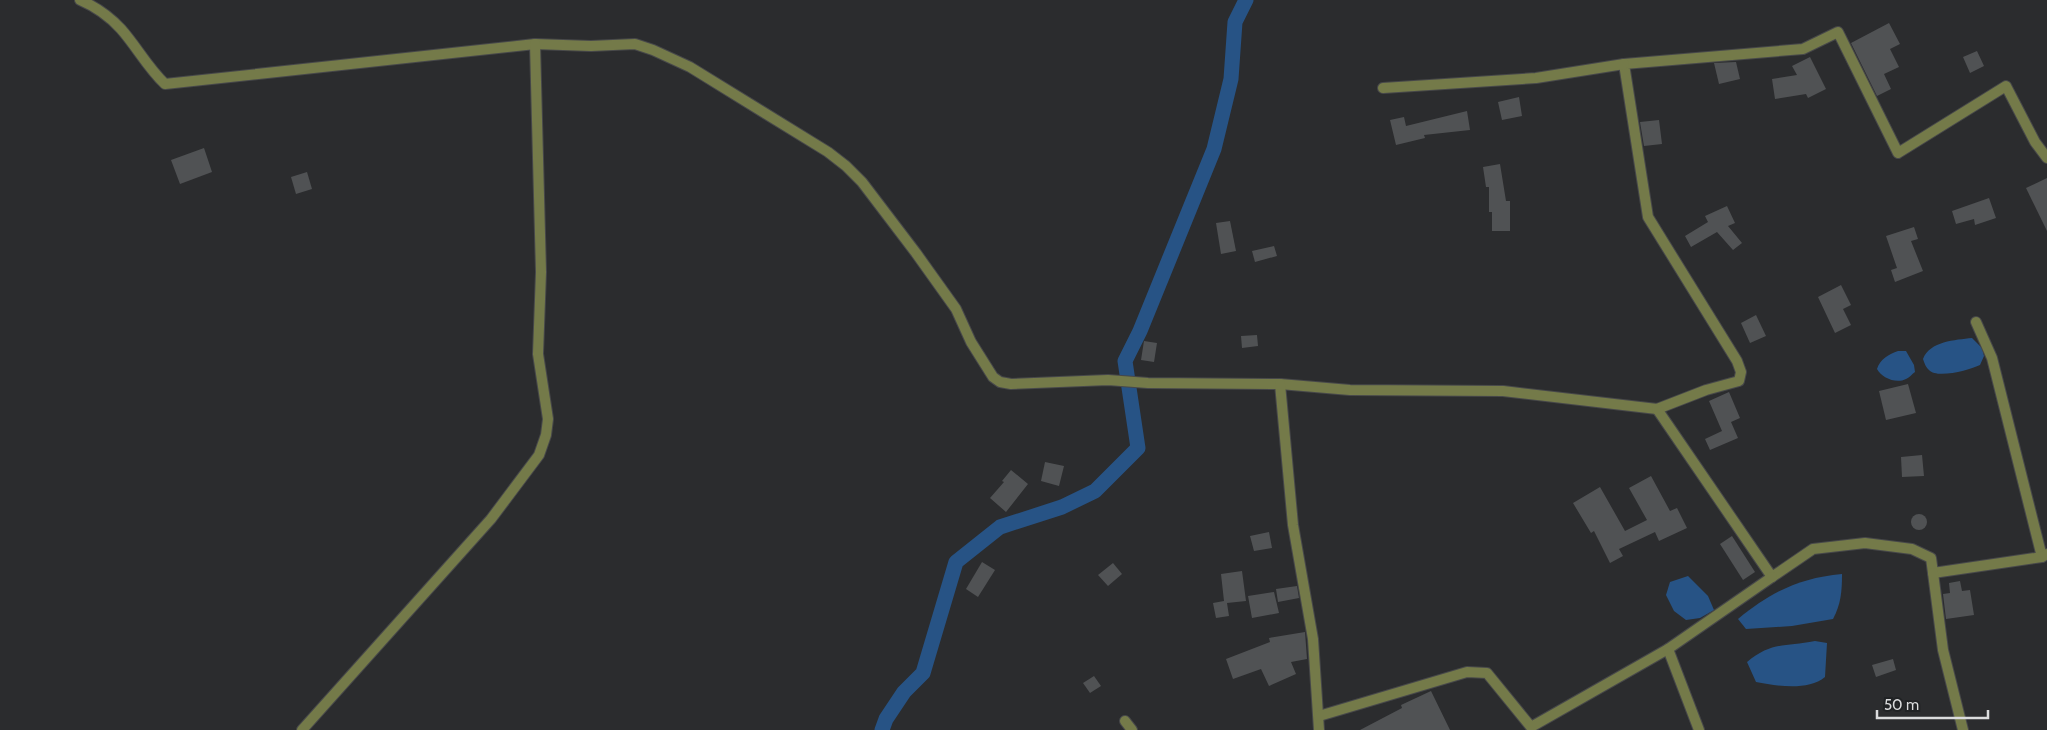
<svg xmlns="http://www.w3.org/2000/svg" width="2047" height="730" viewBox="0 0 2047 730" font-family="Cabin,sans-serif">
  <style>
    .water { fill: #275385 }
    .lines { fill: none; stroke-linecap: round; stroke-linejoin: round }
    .canal { stroke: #275385; stroke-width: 15 }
    .building { fill: #505254 }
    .street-casing { stroke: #47484a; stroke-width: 12 }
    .street { stroke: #747a49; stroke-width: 10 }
  </style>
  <rect width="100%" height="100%" fill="#2b2c2e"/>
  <!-- water -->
  <g class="water">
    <path d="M1972,338L1982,348L1984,356L1980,365C1970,370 1937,379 1929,370C1926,368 1924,362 1923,359C1930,341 1955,340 1972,338Z"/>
    <path d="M1898,351H1906L1914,365L1915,372C1912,374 1909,378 1906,379C1896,384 1882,378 1877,369C1880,359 1889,354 1898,351Z"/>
    <path d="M1842,574C1842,591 1841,604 1833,619L1792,626L1746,629L1738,619C1771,592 1799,578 1842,574Z"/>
    <polygon points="1688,576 1708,596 1714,610 1700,618 1686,620 1674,611 1666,595 1670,582"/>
    <path d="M1815,641L1827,643L1825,677C1808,691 1777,686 1756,682L1747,662C1772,641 1786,647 1815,641Z"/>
  </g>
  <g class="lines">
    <!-- canal -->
    <polyline class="canal" points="882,730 886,719 904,692 923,673 956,562 1000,527 1062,507 1095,491 1138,448 1125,361 1140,331 1214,149 1231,79 1235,22 1246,0"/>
  </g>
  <!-- building -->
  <g class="building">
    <polygon points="1889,23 1900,44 1890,49 1899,67 1884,74 1891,89 1877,96 1851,43"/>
    <polygon points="1977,51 1984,66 1970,73 1963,57"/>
    <polygon points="1810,57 1826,89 1808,98 1806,94 1775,99 1772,79 1797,75 1792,66"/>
    <polygon points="1736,62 1740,79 1719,84 1714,63"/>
    <polygon points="1519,97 1522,116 1502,120 1498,102"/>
    <polygon points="1467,111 1470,130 1424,135 1425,138 1396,145 1390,120 1404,117 1406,126"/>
    <polygon points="1659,120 1662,144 1644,146 1640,122"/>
    <polygon points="204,148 212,172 180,184 171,160"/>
    <polygon points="1500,164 1506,201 1510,201 1510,231 1492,231 1492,212 1489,212 1489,187 1486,187 1483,167"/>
    <polygon points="307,172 312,189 296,194 291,177"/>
    <polygon points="2047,178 2047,231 2026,188"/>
    <polygon points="1989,198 1996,218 1975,225 1974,219 1956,224 1952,211"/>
    <polygon points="1727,206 1735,223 1728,226 1742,243 1733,250 1717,232 1691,247 1685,236 1708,222 1705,216"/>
    <polygon points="1230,221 1236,251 1221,254 1216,223"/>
    <polygon points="1914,227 1918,239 1911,241 1923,271 1895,282 1891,270 1897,268 1886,236"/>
    <polygon points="1274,246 1277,256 1255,262 1252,251"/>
    <polygon points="1841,285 1851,305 1843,309 1851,325 1835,333 1818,297"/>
    <polygon points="1756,315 1766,336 1750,343 1741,323"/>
    <polygon points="1257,335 1258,346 1242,348 1241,336"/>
    <polygon points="1144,341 1157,343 1154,362 1141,360"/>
    <polygon points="1908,384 1916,413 1886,420 1879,391"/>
    <polygon points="1729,392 1740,418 1731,422 1738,438 1710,450 1705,439 1722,431 1709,401"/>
    <polygon points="1922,455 1924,476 1902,477 1901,457"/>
    <polygon points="1045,462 1064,466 1059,486 1041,481"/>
    <polygon points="1011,470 1028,484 1006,512 990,498 1004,482 1002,481"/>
    <polygon points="1651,476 1670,511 1677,508 1687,528 1659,541 1655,532 1619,549 1623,556 1610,563 1594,531 1591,533 1573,503 1600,487 1625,531 1647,520 1629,488"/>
    <circle cx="1919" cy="522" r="8"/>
    <polygon points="1269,532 1272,548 1254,551 1250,536"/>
    <polygon points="1732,536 1755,572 1743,580 1720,544"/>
    <polygon points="982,562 995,570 978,597 966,589"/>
    <polygon points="1113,563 1122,574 1108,586 1098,575"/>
    <polygon points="1242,571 1246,601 1227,603 1229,616 1216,618 1213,603 1224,601 1221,574"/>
    <polygon points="1960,581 1962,591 1970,590 1974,615 1946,619 1943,594 1950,593 1949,583"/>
    <polygon points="1297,586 1299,598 1278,602 1276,589"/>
    <polygon points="1274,592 1279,613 1252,618 1248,596"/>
    <polygon points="1305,632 1307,659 1291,662 1296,674 1269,686 1261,669 1233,679 1226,659 1270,642 1269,638"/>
    <polygon points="1893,659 1896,670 1876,677 1872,665"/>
    <polygon points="1094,676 1101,686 1090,693 1083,683"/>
    <polygon points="1431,691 1450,730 1360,730 1402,708 1401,705"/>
  </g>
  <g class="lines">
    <!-- street casing -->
    <g class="street-casing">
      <g id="street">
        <path d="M80,0C94,6 110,17 121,29C137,47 147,67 165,84L535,44L591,46L635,44L653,50L690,67L828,152L846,166L862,182L916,253L956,309L971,342L993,377L1000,382L1011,384L1108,380L1148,383L1280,384L1350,390L1503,391L1657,409L1706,390L1739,381L1741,372L1737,361L1648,217L1624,64L1803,49L1838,32L1898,153L2006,86L2035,142L2047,158"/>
        <polyline points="1383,88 1536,78 1624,64"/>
        <polyline points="1976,322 1992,358 2042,557"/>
        <polyline points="1280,384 1293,525 1313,639 1319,730"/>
        <polyline points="1657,409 1772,577 1813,549 1865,543 1912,549 1931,558 1933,573 2042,557 2047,554"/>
        <polyline points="1933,573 1943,650 1963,730"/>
        <polyline points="1319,716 1467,672 1487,673 1531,727 1668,649"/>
        <polyline points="1125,721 1132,730"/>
        <polyline points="302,730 491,519 539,455 546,435 548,419 538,354 541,272 535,44"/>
        <polyline points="1699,730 1668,649 1772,577"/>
      </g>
    </g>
    <!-- street -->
    <use href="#street" class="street"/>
  </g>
  <!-- scale -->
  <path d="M1877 710v8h111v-8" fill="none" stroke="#dbdcdd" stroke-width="2.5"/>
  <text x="1884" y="710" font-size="15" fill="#dbdcdd" stroke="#212325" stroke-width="4" paint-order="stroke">50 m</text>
</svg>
